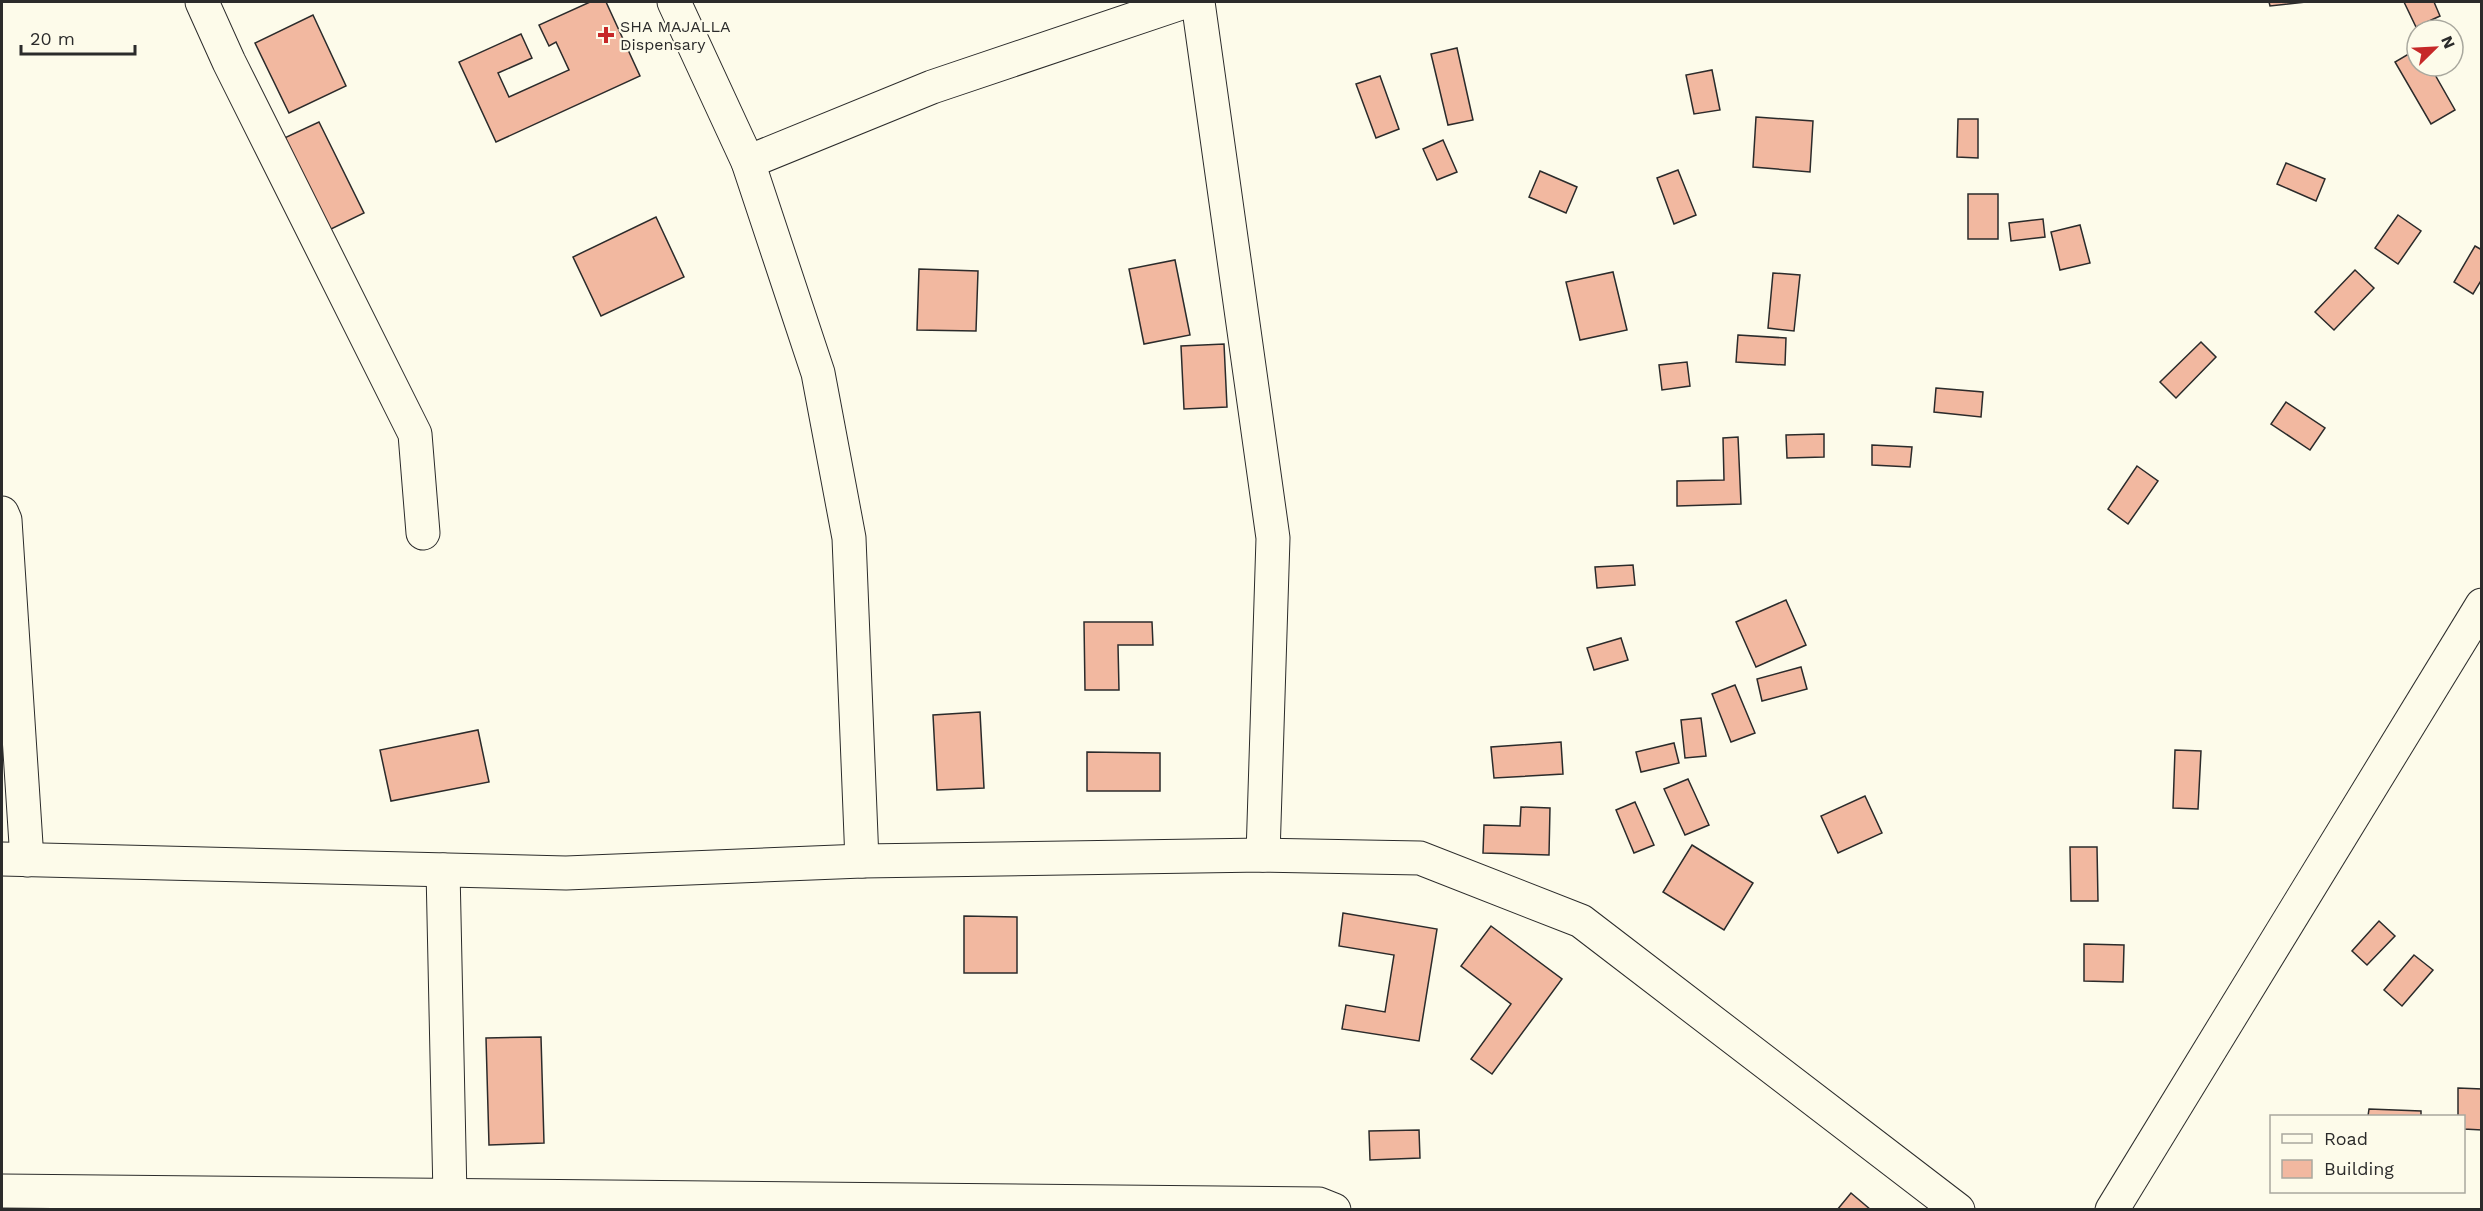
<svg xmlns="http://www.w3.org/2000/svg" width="2483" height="1211" viewBox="0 0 2483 1211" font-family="'Work Sans',sans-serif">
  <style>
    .building { fill: #f2b8a0; stroke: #2b2b2b; stroke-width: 1.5 }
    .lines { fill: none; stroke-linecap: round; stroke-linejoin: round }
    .minor-casing { stroke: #2b2b2b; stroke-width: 35 }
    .tertiary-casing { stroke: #2b2b2b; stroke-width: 35 }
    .minor { stroke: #fdfbea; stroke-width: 33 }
    .tertiary { stroke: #fdfbea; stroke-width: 33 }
    .poi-dot { fill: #c62828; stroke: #fdfbea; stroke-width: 2 }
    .labels { text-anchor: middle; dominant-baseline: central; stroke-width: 4.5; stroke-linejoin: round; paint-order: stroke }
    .poi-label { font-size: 16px; fill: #2b2b2b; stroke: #fdfbea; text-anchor: start }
  </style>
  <rect width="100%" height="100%" fill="#fdfbea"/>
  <!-- building -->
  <g class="building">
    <polygon points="590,2 606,2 640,76 496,142 459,62 521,34 532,58 498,73 509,97 569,70 556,42 549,46 539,25"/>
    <polygon points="2269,2 2306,2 2270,6"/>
    <polygon points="2404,2 2434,2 2440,16 2416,27"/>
    <polygon points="313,15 346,86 289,113 255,43"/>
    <polygon points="1457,48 1473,120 1448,125 1431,54"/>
    <polygon points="2417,49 2417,66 2430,66 2455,110 2431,124 2395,62"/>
    <polygon points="1712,70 1720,110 1694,114 1686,75"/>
    <polygon points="1380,76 1399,129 1376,138 1356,84"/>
    <polygon points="1756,117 1813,121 1810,172 1753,167"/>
    <polygon points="1958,119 1978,119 1978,158 1957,157"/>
    <polygon points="319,122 364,213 325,232 280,140"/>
    <polygon points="1443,140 1457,172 1437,180 1423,149"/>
    <polygon points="2286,163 2325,179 2316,201 2277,184"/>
    <polygon points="1678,170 1696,215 1674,224 1657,178"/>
    <polygon points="1540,171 1577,187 1566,213 1529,197"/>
    <rect x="1968" y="194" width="30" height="45"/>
    <polygon points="2398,215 2421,231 2398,264 2375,248"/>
    <polygon points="656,217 684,277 601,316 573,257"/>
    <polygon points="2043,219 2045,237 2011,241 2009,223"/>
    <polygon points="2080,225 2090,263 2060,270 2051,232"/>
    <polygon points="2475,246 2482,250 2482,279 2473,294 2454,282"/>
    <polygon points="1175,260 1190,335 1144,344 1129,269"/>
    <polygon points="919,269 978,271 976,331 917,330"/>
    <polygon points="2355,270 2374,288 2334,330 2315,312"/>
    <polygon points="1613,272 1627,330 1580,340 1566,282"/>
    <polygon points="1773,273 1800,275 1794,331 1768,328"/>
    <polygon points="1738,335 1786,338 1785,365 1736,362"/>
    <polygon points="2201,342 2216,357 2176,398 2160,382"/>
    <polygon points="1224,344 1227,407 1184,409 1181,346"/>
    <polygon points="1687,362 1690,386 1662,390 1659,365"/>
    <polygon points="1936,388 1983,392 1981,417 1934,412"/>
    <polygon points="2286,402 2325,428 2310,450 2271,424"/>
    <polygon points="1824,434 1824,457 1787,458 1786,435"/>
    <polygon points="1738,437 1741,504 1677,506 1677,481 1724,480 1723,438"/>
    <polygon points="1872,445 1912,447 1910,467 1872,465"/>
    <polygon points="2137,466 2158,481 2128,524 2108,509"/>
    <polygon points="1633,565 1635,585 1597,588 1595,567"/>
    <polygon points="1786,600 1806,645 1756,667 1736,622"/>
    <polygon points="1084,622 1152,622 1153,645 1118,645 1119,690 1085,690"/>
    <polygon points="1621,638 1628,660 1594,670 1587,648"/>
    <polygon points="1801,667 1807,689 1762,701 1757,679"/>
    <polygon points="1735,685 1755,733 1731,742 1712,694"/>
    <polygon points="980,712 984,788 937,790 933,715"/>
    <polygon points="1701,718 1706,756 1685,758 1681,720"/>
    <polygon points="478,730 489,782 391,801 380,750"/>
    <polygon points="1561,742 1563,774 1494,778 1491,747"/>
    <polygon points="1674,743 1679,763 1641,772 1636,752"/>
    <polygon points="2175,750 2201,751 2198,809 2173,808"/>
    <polygon points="1087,752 1160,753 1160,791 1087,791"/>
    <polygon points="1688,779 1709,825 1685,835 1664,789"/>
    <polygon points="1865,796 1882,833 1838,853 1821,816"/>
    <polygon points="1635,802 1654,845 1634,853 1616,810"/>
    <polygon points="1521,807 1550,808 1549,855 1483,853 1484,825 1520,826"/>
    <polygon points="1692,845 1753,883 1724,930 1663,892"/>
    <polygon points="2070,847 2097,847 2098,901 2071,901"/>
    <polygon points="1343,913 1437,929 1419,1041 1342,1029 1346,1005 1385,1012 1394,955 1339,946"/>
    <polygon points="964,916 1017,917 1017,973 964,973"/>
    <polygon points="2379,921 2395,936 2367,965 2352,951"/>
    <polygon points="1491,926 1562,979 1492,1074 1471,1059 1511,1004 1461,966"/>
    <polygon points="2084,944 2124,945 2123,982 2084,981"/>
    <polygon points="2414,955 2433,970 2402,1006 2384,990"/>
    <polygon points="541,1037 544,1143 489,1145 486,1038"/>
    <polygon points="2458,1088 2482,1089 2482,1130 2464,1129 2464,1116 2458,1116"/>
    <polygon points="2369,1109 2421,1111 2421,1116 2368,1116"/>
    <polygon points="1419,1130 1420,1158 1370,1160 1369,1131"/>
    <polygon points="1851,1193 1871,1210 1837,1210"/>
  </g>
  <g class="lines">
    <!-- minor casing -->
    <g class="minor-casing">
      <g id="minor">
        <polyline points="202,2 229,62 415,434 423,533"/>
        <polyline points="674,2 748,162 818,373 849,538 862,861"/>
        <polyline points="1198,2 1273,538 1263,855"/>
        <polyline points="748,162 932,87 1184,2"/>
        <polyline points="2,513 5,520 27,860"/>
        <polyline points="443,870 450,1196"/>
        <polyline points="2,1191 1319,1204 1334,1210"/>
        <polyline points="2112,1210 2482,605"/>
      </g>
    </g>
    <!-- tertiary casing -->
    <g class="tertiary-casing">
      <polyline id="tertiary" points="2,859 566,873 862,861 1263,855 1420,858 1581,921 1958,1210"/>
    </g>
    <!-- minor -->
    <use href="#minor" class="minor"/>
    <!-- tertiary -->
    <use href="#tertiary" class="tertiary"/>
  </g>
  <!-- markers -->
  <path class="poi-dot" d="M603 26h6v6h6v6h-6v6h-6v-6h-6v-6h6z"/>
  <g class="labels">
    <!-- poi labels -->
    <g class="poi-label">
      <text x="620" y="26">SHA MAJALLA<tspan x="620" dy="18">Dispensary</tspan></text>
    </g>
  </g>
  <!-- border -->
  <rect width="2483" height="1211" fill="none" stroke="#2b2b2b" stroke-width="6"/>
  <!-- legend -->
  <rect x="2270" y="1115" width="195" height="78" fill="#fdfbea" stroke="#a9a89e" stroke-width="1.5"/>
  <rect x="2282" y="1134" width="30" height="9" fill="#fdfbea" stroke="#a9a89e" stroke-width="1.5"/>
  <text x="2324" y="1145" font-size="18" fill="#2b2b2b">Road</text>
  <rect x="2282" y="1160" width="30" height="18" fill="#f2b8a0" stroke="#a9a89e" stroke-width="1.5"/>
  <text x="2324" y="1175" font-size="18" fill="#2b2b2b">Building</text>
  <!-- north arrow -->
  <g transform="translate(2435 48) rotate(66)"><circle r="28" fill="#fdfbea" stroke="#a9a89e" stroke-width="1.5"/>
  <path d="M0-4.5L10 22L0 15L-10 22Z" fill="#c62828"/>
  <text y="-9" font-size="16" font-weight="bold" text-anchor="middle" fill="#2b2b2b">N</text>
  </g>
  <!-- scale -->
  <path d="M21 45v9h114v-9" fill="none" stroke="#2b2b2b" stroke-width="3"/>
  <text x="30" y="45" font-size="18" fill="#2b2b2b" stroke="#fdfbea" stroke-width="4.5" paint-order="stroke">20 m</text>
</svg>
